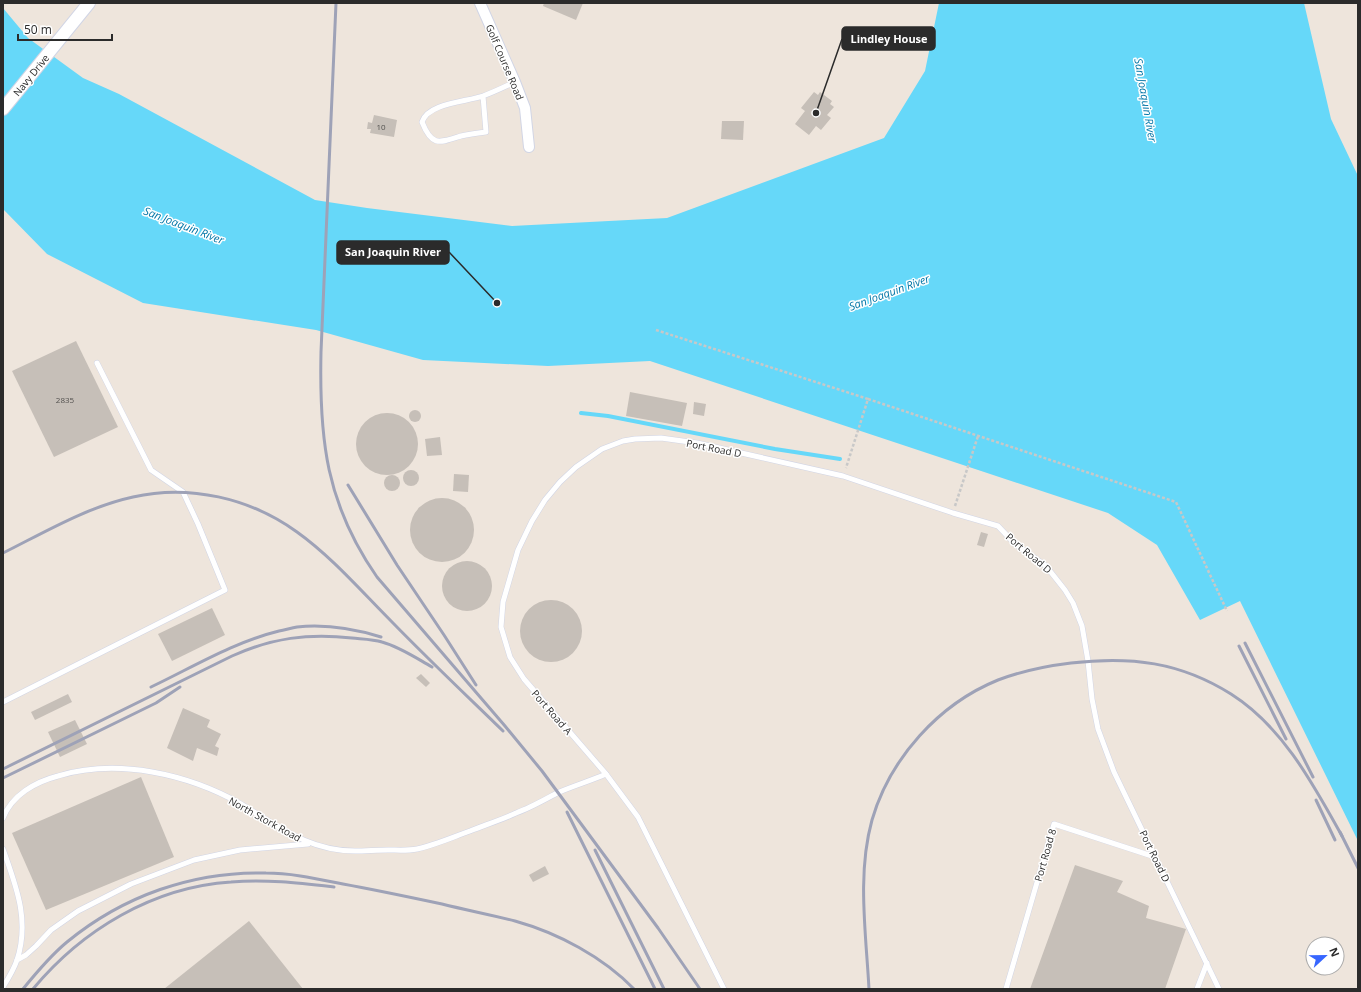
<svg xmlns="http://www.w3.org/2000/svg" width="1361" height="992" viewBox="0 0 1361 992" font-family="'Open Sans',sans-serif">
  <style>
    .water { fill: #66d8f9 }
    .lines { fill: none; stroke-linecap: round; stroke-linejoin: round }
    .stream { stroke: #66d8f9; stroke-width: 4 }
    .building { fill: #c6bfb8 }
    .service-casing { stroke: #d1d5e5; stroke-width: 6 }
    .minor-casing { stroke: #d1d5e5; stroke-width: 12 }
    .tertiary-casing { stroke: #d1d5e5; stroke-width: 14 }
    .path { stroke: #c8c8c8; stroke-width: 2.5; stroke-dasharray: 3 2; stroke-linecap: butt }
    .service { stroke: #fff; stroke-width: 5 }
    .minor { stroke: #fff; stroke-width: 10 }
    .tertiary { stroke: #fff; stroke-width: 12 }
    .rail { stroke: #9ea2b7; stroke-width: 3 }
    .labels { text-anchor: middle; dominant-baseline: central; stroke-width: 3; stroke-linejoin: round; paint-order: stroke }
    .number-label { font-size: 8px; fill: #52504e }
    .street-label { font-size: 10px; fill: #2b2b2b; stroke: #fff }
    .water-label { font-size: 11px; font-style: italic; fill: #0276a7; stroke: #fff }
    .leader { fill: none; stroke: #2b2b2b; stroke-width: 1.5 }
    .callout-dot { fill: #2b2b2b; stroke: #fff; stroke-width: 1.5 }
    .callout { fill: #2b2b2b; stroke: #2b2b2b; stroke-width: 1.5 }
    .callout-label { font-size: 11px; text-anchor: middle; font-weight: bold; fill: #fff }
  </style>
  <rect width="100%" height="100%" fill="#eee5dc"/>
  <!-- water -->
  <polygon class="water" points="939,3 1304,3 1331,119 1358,176 1358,841 1240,601 1200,620 1157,545 1108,513 650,361 548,366 423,360 316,330 143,303 47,254 3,209 3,8 28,38 83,78 119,94 315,200 367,208 512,226 667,218 884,138 925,71"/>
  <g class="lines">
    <!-- stream -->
    <polyline class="stream" points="581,413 608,416 775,449 840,459"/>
  </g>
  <!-- building -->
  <g class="building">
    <polygon points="544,3 583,3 576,20 543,6"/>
    <polygon points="814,92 818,95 820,92 832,101 830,104 834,107 827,115 831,118 821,130 816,126 809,135 795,124 805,111 801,108"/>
    <polygon points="374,115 397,120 394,137 370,133 371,129 367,129 368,122 372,123"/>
    <polygon points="722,121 744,121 743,140 721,139"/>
    <polygon points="76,341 118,427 54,457 12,371"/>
    <polygon points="630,392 687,403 682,426 626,416"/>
    <polygon points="694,402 706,404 704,416 693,414"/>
    <circle cx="415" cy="416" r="6"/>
    <circle cx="387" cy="444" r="31"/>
    <polygon points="440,437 442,455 427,456 425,439"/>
    <circle cx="411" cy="478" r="8"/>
    <polygon points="454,474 469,475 468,492 453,491"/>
    <circle cx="392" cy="483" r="8"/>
    <circle cx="442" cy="530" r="32"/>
    <polygon points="981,532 988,534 984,547 977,545"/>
    <circle cx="467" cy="586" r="25"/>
    <circle cx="551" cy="631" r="31"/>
    <polygon points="212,608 225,635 172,661 158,634"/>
    <polygon points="421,674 430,683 426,687 416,678"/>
    <polygon points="68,694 72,702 35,720 31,712"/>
    <polygon points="183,708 210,720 207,727 221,734 215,746 219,748 217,756 197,748 193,761 167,748"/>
    <polygon points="75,720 87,744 60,757 48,732"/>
    <polygon points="141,777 174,857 46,910 12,833"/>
    <polygon points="1075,865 1123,881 1117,892 1149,906 1146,918 1186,929 1165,989 1030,989"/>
    <polygon points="545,866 549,874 533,882 529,875"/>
    <polygon points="249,921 303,989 164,989"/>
  </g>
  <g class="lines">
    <!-- service casing -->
    <g class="service-casing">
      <g id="service">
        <path d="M483,96L486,132C478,133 470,134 461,136C439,143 432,147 422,122C428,103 466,102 483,96C494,92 504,87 515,82"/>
        <polyline points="3,702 225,590 198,524 183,492 151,470 97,363"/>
        <path d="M3,818C12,795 35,782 58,776C118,758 188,774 241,804C278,826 309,851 355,851C366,851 377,850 388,850C397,850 407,851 417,849C435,845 453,837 470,831C485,825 501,820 516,813C530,808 544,800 557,793C573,786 590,781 606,774"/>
        <path d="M3,849C16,886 30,920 17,960C14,969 8,979 3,987"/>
        <polyline points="17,960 26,955 36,946 51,930 78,911 131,884 194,860 240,850 308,844"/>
        <polyline points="724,989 638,817 606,774 524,679 510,657 501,627 503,602 518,550 532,521 545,500 560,482 576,467 602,449 623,441 635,439 661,438 697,443 843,476 953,513 998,526 1015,544 1046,566 1065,590 1073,603 1082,626 1088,661 1092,699 1098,729 1114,772 1219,989"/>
        <polyline points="1006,989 1054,824 1155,857"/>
        <polyline points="1197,989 1207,963"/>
      </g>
    </g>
    <!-- minor casing -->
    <g class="minor-casing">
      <polyline id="minor" points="480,3 515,82 525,108 529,147"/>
    </g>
    <!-- tertiary casing -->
    <g class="tertiary-casing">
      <polyline id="tertiary" points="3,109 89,3"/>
    </g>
    <!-- path -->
    <g class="path">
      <polyline points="656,330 868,399 846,468"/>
      <polyline points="868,399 1176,502 1227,611"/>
      <polyline points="955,506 978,436"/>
    </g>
    <!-- service -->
    <use href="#service" class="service"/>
    <!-- minor -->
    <use href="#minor" class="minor"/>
    <!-- tertiary -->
    <use href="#tertiary" class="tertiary"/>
    <!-- rail -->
    <g class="rail">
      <path d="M336,3L321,352C319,439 326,504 377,577L505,726L542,771L658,928L700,989"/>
      <polyline points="348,485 397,565 444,635 476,685"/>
      <path d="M3,553C45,532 87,507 133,497C189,484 250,498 297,532C332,557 362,592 393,623C429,660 466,695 503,731"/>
      <polyline points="1245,643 1313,777"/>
      <polyline points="1239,646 1286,739"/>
      <path d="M151,687C193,667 234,642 279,631C285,630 291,628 297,627C325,624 355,629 381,637"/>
      <path d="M3,769L232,656C272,638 308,633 352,638C362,639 373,639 382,642C400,647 416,658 432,667"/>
      <polyline points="3,778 156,703 180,687"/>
      <polyline points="1316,800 1335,840"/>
      <polyline points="567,812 655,989"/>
      <polyline points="1340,832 1358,868"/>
      <polyline points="595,850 664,989"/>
      <path d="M23,989C36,973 50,956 67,942C123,896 193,871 266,873C292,873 318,879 343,884C376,890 409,897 442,904C466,910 491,915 515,921C558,933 603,957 634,989"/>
      <path d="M33,989C82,930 153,887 231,882C265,879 299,883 334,887"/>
      <path d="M869,989C866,933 857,874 872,820C890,758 939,704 998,680C1022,671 1046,666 1071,663C1131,656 1180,662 1231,694C1283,727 1313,784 1342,836"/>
    </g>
  </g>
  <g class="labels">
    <!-- number labels -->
    <g class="number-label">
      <text x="381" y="126">10</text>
      <text x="65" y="399">2835</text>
    </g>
    <!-- street labels -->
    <g class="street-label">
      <text transform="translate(505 62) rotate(67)">Golf Course Road</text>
      <text transform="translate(31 75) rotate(-51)">Navy Drive</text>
      <text transform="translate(714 448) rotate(11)">Port Road D</text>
      <text transform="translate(1029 553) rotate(40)">Port Road D</text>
      <text transform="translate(552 712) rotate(49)">Port Road A</text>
      <text transform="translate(265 819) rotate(29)">North Stork Road</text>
      <text transform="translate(1045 855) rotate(-74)">Port Road 8</text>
      <text transform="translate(1155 856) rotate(64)">Port Road D</text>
    </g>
    <!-- water labels -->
    <g class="water-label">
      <text transform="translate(1146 100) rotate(80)">San Joaquin River</text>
      <text transform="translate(184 225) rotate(21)">San Joaquin River</text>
      <text transform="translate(889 292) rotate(-20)">San Joaquin River</text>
    </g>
  </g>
  <!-- callouts -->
  <path class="leader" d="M816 113L842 39M497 303L449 252"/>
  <g class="callout-dot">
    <circle cx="816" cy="113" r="4"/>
    <circle cx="497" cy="303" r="4"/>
  </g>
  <g class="callout">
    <rect x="842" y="27" width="93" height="23" rx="4"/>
    <rect x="337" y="241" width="112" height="23" rx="4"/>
  </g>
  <g class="callout-label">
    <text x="889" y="43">Lindley House</text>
    <text x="393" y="256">San Joaquin River</text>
  </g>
  <!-- border -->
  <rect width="1361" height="992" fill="none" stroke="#2b2b2b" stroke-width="8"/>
  <!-- north arrow -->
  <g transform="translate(1325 956) rotate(68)"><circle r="19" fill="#ffffff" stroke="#aaaaaa"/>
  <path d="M0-3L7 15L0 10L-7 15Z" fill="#3766ff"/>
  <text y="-6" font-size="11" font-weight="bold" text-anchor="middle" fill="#2b2b2b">N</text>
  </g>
  <!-- scale -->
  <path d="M18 34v6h94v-6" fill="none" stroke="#2b2b2b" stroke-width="2"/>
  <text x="24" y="34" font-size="12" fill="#2b2b2b" stroke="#ffffff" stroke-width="3" paint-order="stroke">50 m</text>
</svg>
